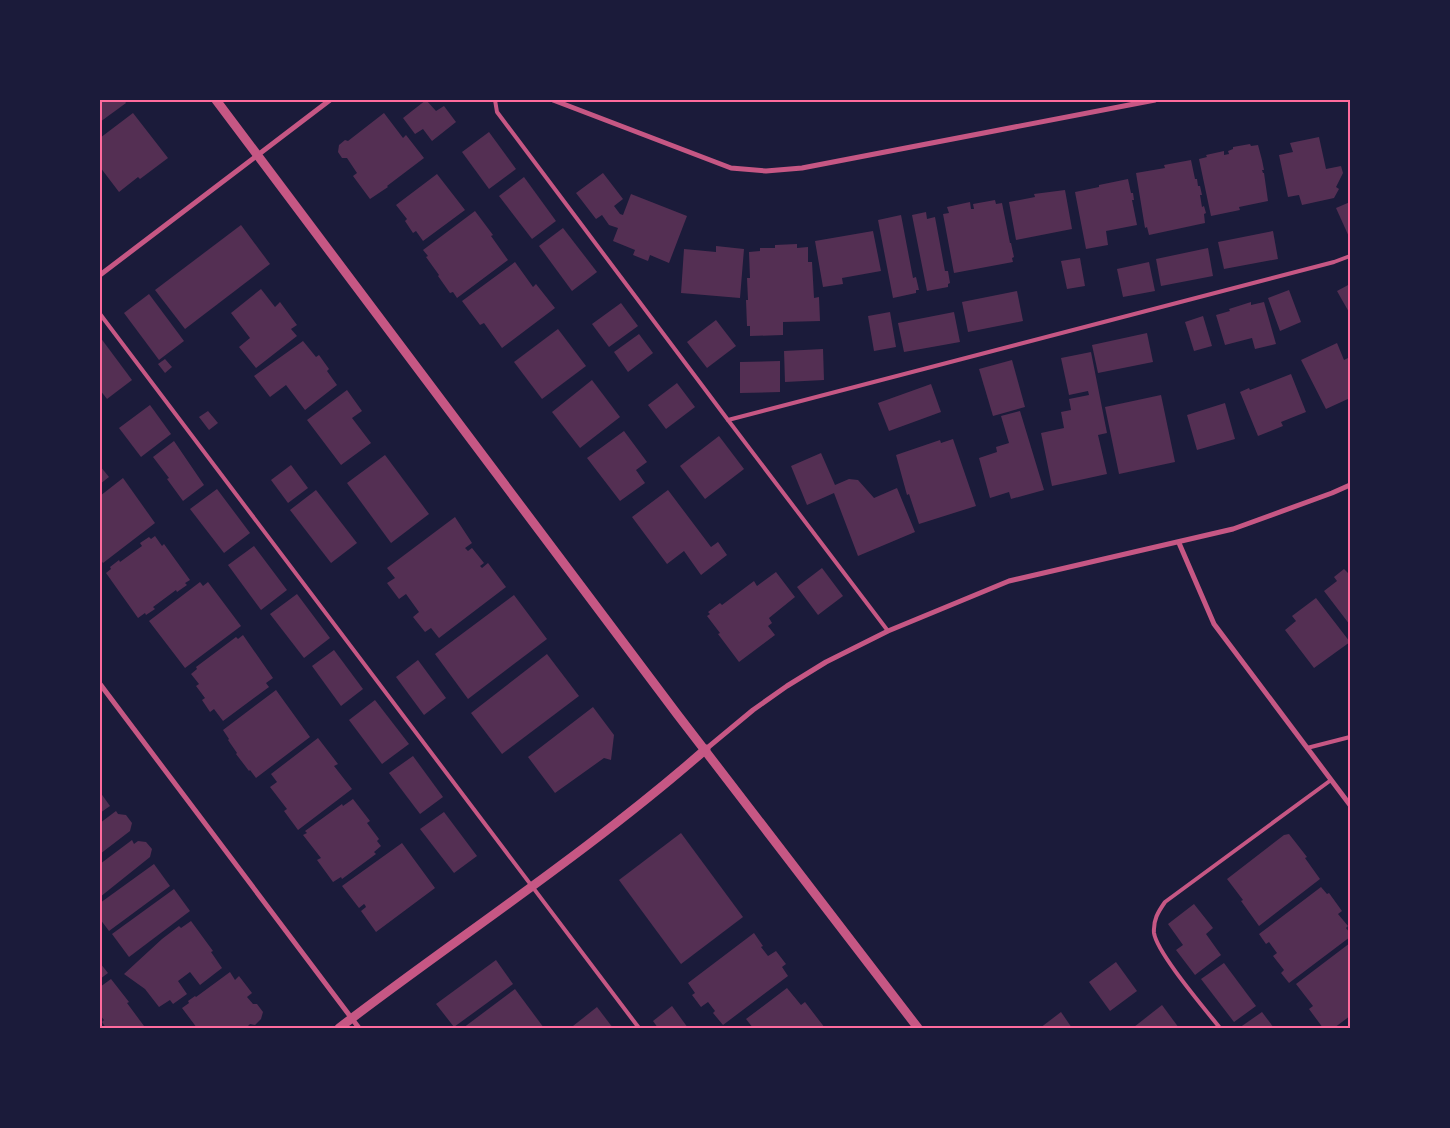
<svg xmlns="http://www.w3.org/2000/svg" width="1450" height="1128" viewBox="0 0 1450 1128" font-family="Poppins,sans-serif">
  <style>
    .building { fill: #542f53 }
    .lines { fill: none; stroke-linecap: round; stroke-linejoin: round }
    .service { stroke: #c65784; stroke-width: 4 }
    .minor { stroke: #c65784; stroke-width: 5 }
    .tertiary { stroke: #c65784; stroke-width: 9 }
    .neatline { fill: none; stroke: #ff6b9d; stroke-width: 2 }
  </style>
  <rect width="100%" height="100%" fill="#1b1b3a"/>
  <!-- building -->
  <g class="building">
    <polygon points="100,100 124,100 126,103 100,122"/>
    <polygon points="426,100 436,111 444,106 456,122 432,141 423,129 415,134 403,118"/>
    <polygon points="133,113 168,158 140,179 138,177 119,192 100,167 100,138"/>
    <polygon points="384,113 403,138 406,135 424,158 387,186 388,187 370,199 353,176 357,173 347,158 342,158 338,152 339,145 345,140 348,141"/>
    <polygon points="489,132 516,169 489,189 462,152"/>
    <polygon points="1319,137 1326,169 1341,166 1343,173 1336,187 1339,189 1334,198 1302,205 1299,195 1288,197 1279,155 1293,152 1290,143"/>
    <polygon points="1250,144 1251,146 1258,145 1262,160 1264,170 1262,170 1263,173 1264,173 1268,201 1239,207 1240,210 1211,216 1199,159 1207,157 1206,155 1224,151 1224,155 1229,154 1228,151 1233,149 1233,147"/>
    <polygon points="1191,160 1195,179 1197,179 1198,186 1200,186 1202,195 1200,195 1202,207 1204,206 1206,213 1204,214 1205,223 1149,235 1147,227 1145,228 1136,173 1165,168 1164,165"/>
    <polygon points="603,173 623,199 614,206 620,214 623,215 631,194 687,216 669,263 650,255 648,261 633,255 635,250 613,241 618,228 609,225 602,215 596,219 576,193"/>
    <polygon points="437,174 465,210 423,241 416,231 413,233 405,221 407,219 396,205"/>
    <polygon points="524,177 556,221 532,239 499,196"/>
    <polygon points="1128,179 1131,193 1133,193 1134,200 1132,200 1137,225 1106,231 1108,245 1086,249 1075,192 1099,187 1099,185"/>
    <polygon points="1065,190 1072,229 1016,240 1009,202 1035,197 1034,194"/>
    <polygon points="995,200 996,204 1002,203 1010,243 1011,243 1014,257 1012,258 1013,262 954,273 943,214 949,213 947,207 970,202 971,209 974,209 973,204"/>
    <polygon points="1350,202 1350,239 1336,208"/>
    <polygon points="475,211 493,235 491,236 508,260 457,298 453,292 450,293 438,276 439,275 426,257 428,256 423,250"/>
    <polygon points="926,212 927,219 935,217 945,271 948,271 950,283 948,284 948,287 927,291 912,215"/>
    <polygon points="901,215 913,278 916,277 919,290 916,290 916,293 893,298 878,220"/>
    <polygon points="241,225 270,264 185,329 155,290"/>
    <polygon points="563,228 597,272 572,291 539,246"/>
    <polygon points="873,231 881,271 842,278 843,284 823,287 815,241"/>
    <polygon points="1273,231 1278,259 1224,269 1218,242"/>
    <polygon points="797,244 797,248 808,247 808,262 812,262 814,298 819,297 820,321 783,322 783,335 750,336 750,326 747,326 746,300 748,300 747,278 750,278 749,252 760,251 760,248 775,248 775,245"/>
    <polygon points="716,246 744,249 740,298 681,293 684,249 716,252"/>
    <polygon points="1208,248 1213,276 1161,286 1156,259"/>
    <polygon points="1080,258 1085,286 1067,289 1061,261"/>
    <polygon points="515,262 533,287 536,284 555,308 502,348 484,323 480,325 462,301"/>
    <polygon points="1149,262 1155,291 1123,297 1117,269"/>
    <polygon points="1350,284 1350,314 1337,291"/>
    <polygon points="261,289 275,307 280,302 297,325 291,329 297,336 256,368 239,347 250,338 231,313"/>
    <polygon points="1289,290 1301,322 1280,331 1268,298"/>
    <polygon points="1017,291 1023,321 968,332 962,302"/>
    <polygon points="149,294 184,341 159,360 124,313"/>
    <polygon points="1251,302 1251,305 1264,302 1276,344 1255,349 1252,338 1225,345 1216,315 1230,311 1229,309"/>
    <polygon points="621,303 638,326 609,347 592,324"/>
    <polygon points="890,312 896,347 874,351 868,316"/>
    <polygon points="954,312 960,342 904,352 898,323"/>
    <polygon points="1203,316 1212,346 1194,351 1185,322"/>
    <polygon points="716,320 736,346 707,368 687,342"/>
    <polygon points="558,329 586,366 542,399 514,362"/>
    <polygon points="1147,333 1153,362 1098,373 1092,345"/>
    <polygon points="639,334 653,353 628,372 614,352"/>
    <polygon points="100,337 132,380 107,399 100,390"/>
    <polygon points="303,341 316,357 319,355 329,369 327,371 337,385 305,410 286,385 270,397 254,376"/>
    <polygon points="1337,343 1344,360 1350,357 1350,398 1326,409 1301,360"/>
    <polygon points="823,349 824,380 785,382 784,351"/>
    <polygon points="1091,352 1107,433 1098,435 1107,474 1052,486 1041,433 1064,428 1061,412 1071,410 1069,399 1089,395 1088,391 1069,395 1061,358"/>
    <polygon points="165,359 172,367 165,373 158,364"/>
    <polygon points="1012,360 1025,407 993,416 979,369"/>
    <polygon points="780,361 780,392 740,393 740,362"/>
    <polygon points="1291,374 1306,412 1281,422 1283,426 1258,436 1240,392 1249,388 1250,390"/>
    <polygon points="592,380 620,417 580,448 552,412"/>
    <polygon points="677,383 695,407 666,429 648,405"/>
    <polygon points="931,384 941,412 889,431 878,403"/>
    <polygon points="347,390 362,411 352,418 371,443 341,465 307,420"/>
    <polygon points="1161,395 1175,462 1119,474 1105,407"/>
    <polygon points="1225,403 1235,439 1197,450 1187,415"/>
    <polygon points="150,405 171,434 141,457 119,428"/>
    <polygon points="208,411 218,423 209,430 199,417"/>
    <polygon points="1020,411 1044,490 1011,499 1009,492 990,498 979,458 997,452 996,447 1009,443 1001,416"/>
    <polygon points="624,431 647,462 636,470 645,483 620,501 587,458"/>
    <polygon points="719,436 744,469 705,499 680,466"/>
    <polygon points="953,439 976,506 919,524 909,494 907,495 896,455 940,440 941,443"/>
    <polygon points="174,441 204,485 183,501 167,479 169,478 153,457"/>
    <polygon points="821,453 835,485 849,479 858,480 874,498 897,488 915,532 858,556 834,493 807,505 791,466"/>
    <polygon points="385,455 429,514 391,543 347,483"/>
    <polygon points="291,465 308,488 288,503 271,480"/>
    <polygon points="100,466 109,477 100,484"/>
    <polygon points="123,478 155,523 103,563 100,559 100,496"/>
    <polygon points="217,489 250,533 224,553 190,509"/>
    <polygon points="316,490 357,543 331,563 290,510"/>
    <polygon points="668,490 711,547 718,542 727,555 701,575 684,551 667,564 632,517"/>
    <polygon points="455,517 472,543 465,548 468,551 472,548 484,563 480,566 482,568 488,563 506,587 439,638 431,628 425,632 413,617 419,612 406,594 399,599 387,583 395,578 387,568"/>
    <polygon points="155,536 162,546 164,544 190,580 185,583 187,585 177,592 176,590 153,607 155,609 146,615 145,613 138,618 106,573 111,569 110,567 119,560 120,562 142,546 140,543 149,537 151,539"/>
    <polygon points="254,546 287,590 261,610 228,565"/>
    <polygon points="822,568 843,596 818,615 797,587"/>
    <polygon points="1344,569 1348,573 1350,572 1350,625 1324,591 1337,581 1334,577"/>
    <polygon points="776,572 795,597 769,618 772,623 768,626 775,635 739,662 718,634 720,633 707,616 710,614 708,612 720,603 722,605 754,581 757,586"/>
    <polygon points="200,582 203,586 208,582 241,626 185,668 149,621"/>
    <polygon points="297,594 330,638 304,658 270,614"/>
    <polygon points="514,595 547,639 468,699 435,654"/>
    <polygon points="1316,598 1350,642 1314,668 1285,630 1296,621 1292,616"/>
    <polygon points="243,635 273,678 266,683 269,687 223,721 214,709 210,712 202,700 205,698 196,686 199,684 191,674 197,669 196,667 236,637 238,639"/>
    <polygon points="334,650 363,689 341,706 312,666"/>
    <polygon points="547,654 579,696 502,754 471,713"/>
    <polygon points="418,660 446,698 424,715 396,677"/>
    <polygon points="276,690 310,737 256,778 250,770 249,771 236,754 237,753 228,740 229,739 223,730"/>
    <polygon points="375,700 409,744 382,764 349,720"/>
    <polygon points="593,707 614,735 611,760 604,758 555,793 528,757"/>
    <polygon points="318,738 338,764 334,766 352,789 298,830 284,811 287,809 270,787 277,782 271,774"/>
    <polygon points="413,756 443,797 420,814 389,773"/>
    <polygon points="100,792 110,806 100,813"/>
    <polygon points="353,799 370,821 367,823 379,839 377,841 381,846 374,852 376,854 342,879 341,877 333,882 317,860 321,858 303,835 307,833 305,831 342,804 343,806"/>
    <polygon points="116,811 118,814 126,815 132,823 130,831 100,854 100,823"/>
    <polygon points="444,812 477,856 454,873 420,829"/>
    <polygon points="681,833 743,917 681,964 619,880"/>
    <polygon points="1289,834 1307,857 1305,858 1320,879 1259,926 1241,901 1243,900 1227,879 1284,835"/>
    <polygon points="132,840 134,844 138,841 146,842 152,849 150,857 100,897 100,864"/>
    <polygon points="402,843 435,888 376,932 361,911 366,907 365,905 364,904 359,908 342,886"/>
    <polygon points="154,864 170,886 109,931 100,919 100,903"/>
    <polygon points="1321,887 1327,894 1329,893 1342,911 1338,914 1348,926 1346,928 1350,933 1350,937 1289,983 1281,973 1284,970 1273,956 1277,953 1269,942 1266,944 1259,934"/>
    <polygon points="174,889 190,911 129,957 112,934"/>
    <polygon points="1194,904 1213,928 1206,934 1221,955 1195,975 1176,950 1183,945 1168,924"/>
    <polygon points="191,921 213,951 211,952 222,968 200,985 190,972 178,981 187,994 173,1004 170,1000 159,1007 145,989 124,974 162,939 179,926 181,928"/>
    <polygon points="754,933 763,946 761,947 768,956 776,951 786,964 782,967 788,976 723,1025 713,1013 715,1011 708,1002 701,1007 692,995 695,993 688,983"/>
    <polygon points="1350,943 1350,1016 1334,1028 1323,1028 1309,1009 1313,1006 1296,984"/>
    <polygon points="496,960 513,984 454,1027 436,1004"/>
    <polygon points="1116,962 1137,991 1110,1011 1089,982"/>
    <polygon points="100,963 108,973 100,979"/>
    <polygon points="1224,963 1256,1006 1234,1022 1201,979"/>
    <polygon points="230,972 235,980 239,976 252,993 247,997 253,1004 257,1004 263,1012 261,1019 255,1025 250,1024 246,1028 197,1028 182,1008 189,1003 188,1001 195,996 196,997"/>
    <polygon points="111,979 129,1002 127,1003 144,1026 141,1028 106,1028 102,1022 104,1020 100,1015 100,987"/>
    <polygon points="787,988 801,1005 805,1002 825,1028 753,1028 746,1019"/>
    <polygon points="515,989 544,1028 463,1028"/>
    <polygon points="1162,1005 1179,1028 1135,1028 1134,1027"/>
    <polygon points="672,1006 688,1028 658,1028 653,1021"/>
    <polygon points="597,1007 613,1028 574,1028 573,1026"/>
    <polygon points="1061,1012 1072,1028 1040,1028"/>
    <polygon points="1262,1012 1274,1028 1239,1028"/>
  </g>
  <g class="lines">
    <!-- service -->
    <g class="service">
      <polyline points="495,100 497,112 728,420 1334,262 1350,256"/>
      <polyline points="100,314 639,1028"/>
      <polyline points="728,420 888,631"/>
      <polyline points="1307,748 1350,737"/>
      <path d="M1220,1028C1205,1009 1157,953 1154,933C1153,920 1158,912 1165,902L1331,780"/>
    </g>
    <!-- minor -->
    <g class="minor">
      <polyline points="553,100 731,168 766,171 802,168 1155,100"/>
      <polyline points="100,275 330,100"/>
      <polyline points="1179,543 1214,624 1350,805"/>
      <polyline points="100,684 359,1028"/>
      <polyline points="706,749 753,710 787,686 826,662 888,631 1009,581 1233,529 1332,493 1350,485"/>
    </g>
    <!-- tertiary -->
    <g class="tertiary">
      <polyline points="216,100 677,714 918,1028"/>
      <path d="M339,1028C461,935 591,850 706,749"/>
    </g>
  </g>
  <!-- border -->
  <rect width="1450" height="1128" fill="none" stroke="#1b1b3a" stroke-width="202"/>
  <rect x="101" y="101" width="1248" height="926" class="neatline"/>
</svg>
